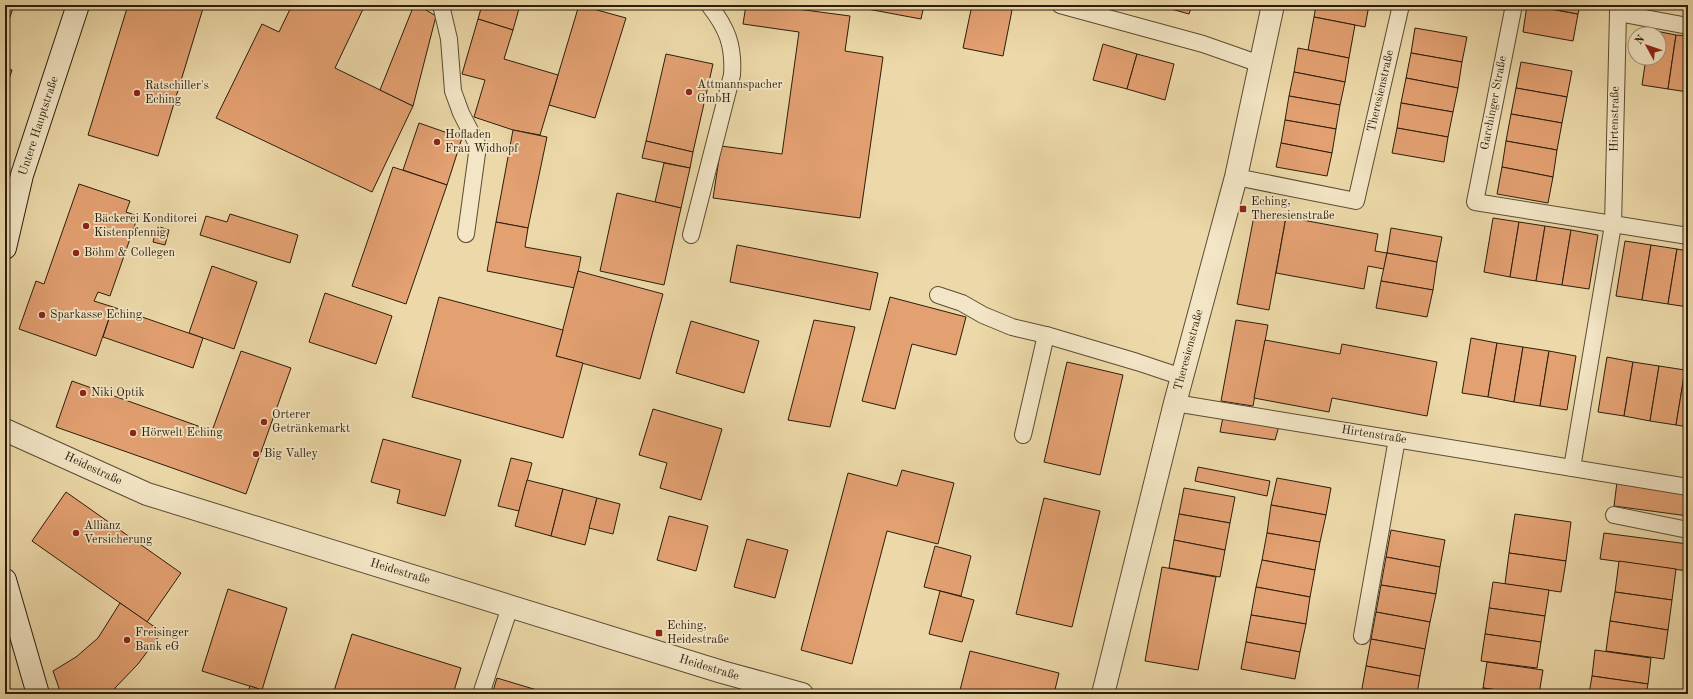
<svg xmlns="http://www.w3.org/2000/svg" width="1693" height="699" viewBox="0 0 1693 699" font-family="'Old Standard TT',serif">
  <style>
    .building { fill: #e3a071; stroke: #2b1d0c }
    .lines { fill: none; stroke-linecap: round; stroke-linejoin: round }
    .lane-casing { stroke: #5b4c33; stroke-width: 18 }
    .street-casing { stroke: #5b4c33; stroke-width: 24 }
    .secondary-casing { stroke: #2b1d0c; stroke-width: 24 }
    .lane { stroke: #f3e6c6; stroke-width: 16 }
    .street { stroke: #f3e6c6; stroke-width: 22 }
    .secondary { stroke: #f3e6c6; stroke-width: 22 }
    .poi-dot { fill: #8f2418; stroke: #f3e6c6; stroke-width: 1.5 }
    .labels { text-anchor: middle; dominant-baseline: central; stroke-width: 3.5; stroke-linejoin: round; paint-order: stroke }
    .poi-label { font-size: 12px; fill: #2b1d0c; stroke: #f3e6c6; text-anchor: start }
    .street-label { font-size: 12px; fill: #2b1d0c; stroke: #f3e6c6 }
  </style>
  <rect width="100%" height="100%" fill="#ecd8a8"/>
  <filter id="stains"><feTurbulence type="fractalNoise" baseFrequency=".005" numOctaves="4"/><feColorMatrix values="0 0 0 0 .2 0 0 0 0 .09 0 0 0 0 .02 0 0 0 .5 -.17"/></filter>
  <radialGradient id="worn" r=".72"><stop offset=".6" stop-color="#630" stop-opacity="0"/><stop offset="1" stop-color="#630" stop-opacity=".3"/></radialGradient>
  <!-- building -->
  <g class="building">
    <polygon points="5,5 14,5 5,32"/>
    <polygon points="128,5 204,5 158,156 88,135"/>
    <polygon points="292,5 365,5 335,68 413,106 372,192 216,118 262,24 279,32"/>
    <polygon points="414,5 418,5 436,16 413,106 380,90"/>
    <polygon points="482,5 520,5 513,30 478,19"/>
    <polygon points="579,5 626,18 595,118 549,105"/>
    <polygon points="746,5 767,5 850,16 845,51 883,57 860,218 713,198 721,146 782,154 799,32 743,24"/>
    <polygon points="863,5 924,5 921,19 862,8"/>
    <polygon points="972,5 1013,5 1003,56 963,48"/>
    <polygon points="1157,5 1192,5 1189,14"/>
    <polygon points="1316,5 1369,5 1365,27 1314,17"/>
    <polygon points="1527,5 1578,14 1573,41 1523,32"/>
    <polygon points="1530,5 1580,5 1578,14"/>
    <polygon points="1314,17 1355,25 1349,58 1308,50"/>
    <polygon points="478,19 513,30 504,59 558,75 540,135 513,130 474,117 485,80 462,74"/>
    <polygon points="1415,28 1467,37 1462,62 1411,53"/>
    <polygon points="1651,30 1676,35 1668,89 1642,85 1646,58 1659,58 1659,34 1650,34"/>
    <polygon points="1676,35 1688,36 1688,92 1668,89"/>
    <polygon points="1103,44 1137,54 1127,89 1093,80"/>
    <polygon points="1298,48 1349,58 1345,82 1294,72"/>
    <polygon points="1411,53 1462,62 1458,88 1406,78"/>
    <polygon points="666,54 713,64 693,152 646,141"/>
    <polygon points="1137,54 1174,64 1165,100 1127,89"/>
    <polygon points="1521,62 1572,71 1567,97 1516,88"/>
    <polygon points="5,68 12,70 5,92"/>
    <polygon points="1294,72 1345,82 1340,105 1289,96"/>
    <polygon points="1406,78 1458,88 1453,112 1401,103"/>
    <polygon points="1516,88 1567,97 1562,123 1511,114"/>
    <polygon points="1289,96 1340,105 1336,129 1285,120"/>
    <polygon points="1401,103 1453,112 1448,137 1397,128"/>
    <polygon points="1511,114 1562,123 1557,150 1506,141"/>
    <polygon points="1285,120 1336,129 1332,153 1281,143"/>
    <polygon points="419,123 462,138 447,185 403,170"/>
    <polygon points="1397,128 1448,137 1444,162 1392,153"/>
    <polygon points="513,130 547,137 528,228 496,222"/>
    <polygon points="646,141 693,152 690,168 642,158"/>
    <polygon points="1506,141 1557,150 1553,177 1502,167"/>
    <polygon points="1281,143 1332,153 1327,176 1276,167"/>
    <polygon points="664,163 690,168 681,208 655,202"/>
    <polygon points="393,167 447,185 406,304 352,286"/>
    <polygon points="1502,167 1553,177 1548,203 1497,194"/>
    <polygon points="79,184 130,201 126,212 138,216 110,296 98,292 94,301 113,307 96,356 19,329 36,281 44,284"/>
    <polygon points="617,193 681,208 664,285 600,271"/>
    <polygon points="1255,211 1286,217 1269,310 1237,304"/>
    <polygon points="230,214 298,235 290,263 200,235 206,216 227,222"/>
    <polygon points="1286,217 1378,234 1375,251 1387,253 1384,269 1368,266 1364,289 1276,273"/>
    <polygon points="1493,218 1519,222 1510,277 1484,272"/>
    <polygon points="496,222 528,228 525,247 581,257 575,288 487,271"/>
    <polygon points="1519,222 1545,226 1536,281 1510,277"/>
    <polygon points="157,226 169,230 165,245 153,242"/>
    <polygon points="1545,226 1571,230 1562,285 1536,281"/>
    <polygon points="1391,228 1442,237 1437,262 1387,253"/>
    <polygon points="1571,230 1598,235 1589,289 1562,285"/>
    <polygon points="1625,241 1651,245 1642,300 1616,296"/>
    <polygon points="737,245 878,273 870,310 730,282"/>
    <polygon points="1651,245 1677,249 1668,304 1642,300"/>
    <polygon points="1677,249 1688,251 1688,307 1668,304"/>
    <polygon points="1387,253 1437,262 1433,290 1381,281"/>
    <polygon points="212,266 257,282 234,349 189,333"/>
    <polygon points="578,271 663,294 640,379 556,356"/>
    <polygon points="1381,281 1433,290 1427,317 1376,308"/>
    <polygon points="325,293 392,316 376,364 309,342"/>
    <polygon points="439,297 563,330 556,356 583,363 563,438 412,397"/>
    <polygon points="890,297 966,317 956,355 912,344 895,409 862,401"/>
    <polygon points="113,307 203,338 193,368 103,337"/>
    <polygon points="814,320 855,327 830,427 788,420"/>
    <polygon points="1236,320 1268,325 1253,406 1221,401"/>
    <polygon points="691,321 759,341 744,393 676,373"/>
    <polygon points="1471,338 1497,343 1488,397 1462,393"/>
    <polygon points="1265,340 1340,354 1342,344 1437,362 1427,416 1332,398 1329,412 1254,398"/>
    <polygon points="1497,343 1523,347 1514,402 1488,397"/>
    <polygon points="1523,347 1549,351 1540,406 1514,402"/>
    <polygon points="241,351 291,368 246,494 56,427 72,381 212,431"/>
    <polygon points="1549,351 1576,356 1567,410 1540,406"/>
    <polygon points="1607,357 1633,362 1624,416 1598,412"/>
    <polygon points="1067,362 1123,375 1100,475 1044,462"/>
    <polygon points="1633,362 1659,366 1650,421 1624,416"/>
    <polygon points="1659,366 1685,370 1676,425 1650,421"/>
    <polygon points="1685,370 1688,371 1688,427 1676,425"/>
    <polygon points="653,409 722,429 701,500 660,488 667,463 639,455"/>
    <polygon points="1223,417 1279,426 1275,440 1220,432"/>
    <polygon points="383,439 461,460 445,516 397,503 400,490 371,482"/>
    <polygon points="511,458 532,463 519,511 498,506"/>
    <polygon points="1198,467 1270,481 1267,496 1195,481"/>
    <polygon points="902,470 954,483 938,544 887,531 852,664 801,650 848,473 897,486"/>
    <polygon points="1277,478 1331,488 1326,515 1271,505"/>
    <polygon points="527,480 563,489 551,536 515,526"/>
    <polygon points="1617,482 1688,492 1688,516 1614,506"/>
    <polygon points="1184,488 1235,497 1230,523 1179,514"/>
    <polygon points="563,489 597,498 585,545 551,536"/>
    <polygon points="66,492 181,573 147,622 32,541"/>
    <polygon points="597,498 620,504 613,534 589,528"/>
    <polygon points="1044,498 1100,511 1072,627 1016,614"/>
    <polygon points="1271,505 1326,515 1320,542 1267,533"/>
    <polygon points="1179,514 1230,523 1225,550 1174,540"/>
    <polygon points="1515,514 1571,522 1566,561 1509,553"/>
    <polygon points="669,516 708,526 696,571 657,560"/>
    <polygon points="1391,530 1445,540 1440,567 1386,557"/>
    <polygon points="1267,533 1320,542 1315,570 1262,560"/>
    <polygon points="1604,533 1688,544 1688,571 1600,559"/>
    <polygon points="747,539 788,550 775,598 734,587"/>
    <polygon points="1174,540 1225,550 1220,577 1169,568"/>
    <polygon points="935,546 971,556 961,596 924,587"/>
    <polygon points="1509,553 1566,561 1561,592 1505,584"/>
    <polygon points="1386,557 1440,567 1436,594 1381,585"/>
    <polygon points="1262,560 1315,570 1310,597 1256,587"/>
    <polygon points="1619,561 1676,569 1672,600 1615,592"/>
    <polygon points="1162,567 1216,577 1198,670 1145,661"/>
    <polygon points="1493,582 1549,590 1545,616 1489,608"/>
    <polygon points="1381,585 1436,594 1430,622 1376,612"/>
    <polygon points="1256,587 1310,597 1306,624 1251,615"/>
    <polygon points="228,589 287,608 262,690 202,671"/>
    <polygon points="940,591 974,600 962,642 929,634"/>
    <polygon points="1615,592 1672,600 1668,630 1610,621"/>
    <polygon points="120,603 162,632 138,664 115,688 117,694 61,694 53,671 76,657 98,638"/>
    <polygon points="1489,608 1545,616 1541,642 1485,634"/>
    <polygon points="1376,612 1430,622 1425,649 1371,639"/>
    <polygon points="1251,615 1306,624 1300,652 1246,642"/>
    <polygon points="1610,621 1668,630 1664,659 1606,651"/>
    <polygon points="352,634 461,668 453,694 384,694 376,692 376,694 333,694"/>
    <polygon points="1485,634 1541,642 1537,668 1481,661"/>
    <polygon points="1371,639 1425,649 1420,676 1366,666"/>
    <polygon points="1246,642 1300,652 1295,679 1241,669"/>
    <polygon points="1595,650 1651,658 1648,684 1592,676"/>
    <polygon points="970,651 1059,673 1054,694 959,694"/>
    <polygon points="1487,662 1543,670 1539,694 1526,694 1483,688"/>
    <polygon points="1366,666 1420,676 1417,694 1361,694"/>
    <polygon points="1592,676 1648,684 1646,694 1589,694"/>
    <polygon points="497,678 550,694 492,694"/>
    <polygon points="250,686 272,693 271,694 247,694"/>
    <polygon points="1483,688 1526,694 1482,694"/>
  </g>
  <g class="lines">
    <!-- lane casing -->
    <g class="lane-casing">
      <g id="lane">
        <polyline points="441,5 449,39 453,91 461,113 478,146 466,234"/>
        <polyline points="1060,5 1203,44 1260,64"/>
        <polyline points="1514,5 1475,202 1688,236"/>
        <polyline points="1620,5 1618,13 1688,26"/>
        <polyline points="1236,177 1356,201 1401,5"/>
        <path d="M691,235L732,75C734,45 727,28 709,5"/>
        <polyline points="938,295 962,303 983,315 1012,327 1046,335"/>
        <polyline points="1175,403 1688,487"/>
        <polyline points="1023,435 1046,335 1137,362 1182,377"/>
        <polyline points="1572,468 1613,225 1618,13"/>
        <polyline points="1614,515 1688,530"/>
        <polyline points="1362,636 1397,439"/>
        <polyline points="481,694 510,607"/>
      </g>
    </g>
    <!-- street casing -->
    <g class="street-casing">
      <g id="street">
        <polyline points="5,430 147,494 722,672 802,694"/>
        <polyline points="1103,694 1175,403 1236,177 1273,5"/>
      </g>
    </g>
    <!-- secondary casing -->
    <g class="secondary-casing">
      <g id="secondary">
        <polyline points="5,248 22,175 78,5"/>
        <polyline points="5,580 38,694"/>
      </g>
    </g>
    <!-- lane -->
    <use href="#lane" class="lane"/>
    <!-- street -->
    <use href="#street" class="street"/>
    <!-- secondary -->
    <use href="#secondary" class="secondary"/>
  </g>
  <!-- markers -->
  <g class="poi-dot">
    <circle cx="689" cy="92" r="4"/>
    <circle cx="137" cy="93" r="4"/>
    <circle cx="437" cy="142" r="4"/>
    <rect x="1239" y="205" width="8" height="8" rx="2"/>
    <circle cx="86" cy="226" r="4"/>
    <circle cx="76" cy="253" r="4"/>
    <circle cx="42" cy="315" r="4"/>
    <circle cx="83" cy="393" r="4"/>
    <circle cx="264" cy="422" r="4"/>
    <circle cx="133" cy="433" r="4"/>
    <circle cx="256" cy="454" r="4"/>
    <circle cx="76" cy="533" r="4"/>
    <rect x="655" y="629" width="8" height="8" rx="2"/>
    <circle cx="127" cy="640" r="4"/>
  </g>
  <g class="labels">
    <!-- poi labels -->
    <g class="poi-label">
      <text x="697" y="85">Attmannspacher<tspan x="697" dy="14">GmbH</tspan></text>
      <text x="145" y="86">Ratschiller's<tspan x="145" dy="14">Eching</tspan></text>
      <text x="445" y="135">Hofladen<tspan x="445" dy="14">Frau Widhopf</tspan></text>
      <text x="1251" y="202">Eching,<tspan x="1251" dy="14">Theresienstraße</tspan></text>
      <text x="94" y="219">Bäckerei Konditorei<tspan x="94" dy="14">Kistenpfennig</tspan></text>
      <text x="84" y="253">Böhm &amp; Collegen</text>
      <text x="50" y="315">Sparkasse Eching</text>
      <text x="91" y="393">Niki Optik</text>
      <text x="272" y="415">Orterer<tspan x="272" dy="14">Getränkemarkt</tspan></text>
      <text x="141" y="433">Hörwelt Eching</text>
      <text x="264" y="454">Big Valley</text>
      <text x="84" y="526">Allianz<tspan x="84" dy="14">Versicherung</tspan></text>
      <text x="667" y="626">Eching,<tspan x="667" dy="14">Heidestraße</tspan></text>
      <text x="135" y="633">Freisinger<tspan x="135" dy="14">Bank eG</tspan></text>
    </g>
    <!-- street labels -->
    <g class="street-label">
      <text transform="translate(1381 91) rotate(-77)">Theresienstraße</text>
      <text transform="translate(1494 103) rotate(-79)">Garchinger Straße</text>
      <text transform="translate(1615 119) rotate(-89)">Hirtenstraße</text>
      <text transform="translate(39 126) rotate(-72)">Untere Hauptstraße</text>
      <text transform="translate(1189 350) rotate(-75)">Theresienstraße</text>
      <text transform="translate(1374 435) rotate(9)">Hirtenstraße</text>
      <text transform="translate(93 469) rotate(25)">Heidestraße</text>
      <text transform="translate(400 572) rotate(17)">Heidestraße</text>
      <text transform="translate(709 668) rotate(17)">Heidestraße</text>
    </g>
  </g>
  <!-- margin -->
  <rect width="1693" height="699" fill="none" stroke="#ecd8a8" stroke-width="20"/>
  <rect x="6" y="6" width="1681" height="687" fill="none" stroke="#2b1d0c" stroke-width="2"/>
  <rect x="10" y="10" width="1673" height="679" fill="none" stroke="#2b1d0c"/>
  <!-- north arrow -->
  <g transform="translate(1647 46) rotate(310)"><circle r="19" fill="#f3e6c6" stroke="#a3967c"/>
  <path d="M0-3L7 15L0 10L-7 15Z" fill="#8f2418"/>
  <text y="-6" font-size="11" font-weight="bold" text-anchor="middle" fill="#2b1d0c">N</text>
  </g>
  <rect width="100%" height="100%" filter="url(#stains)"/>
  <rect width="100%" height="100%" fill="url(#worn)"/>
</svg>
